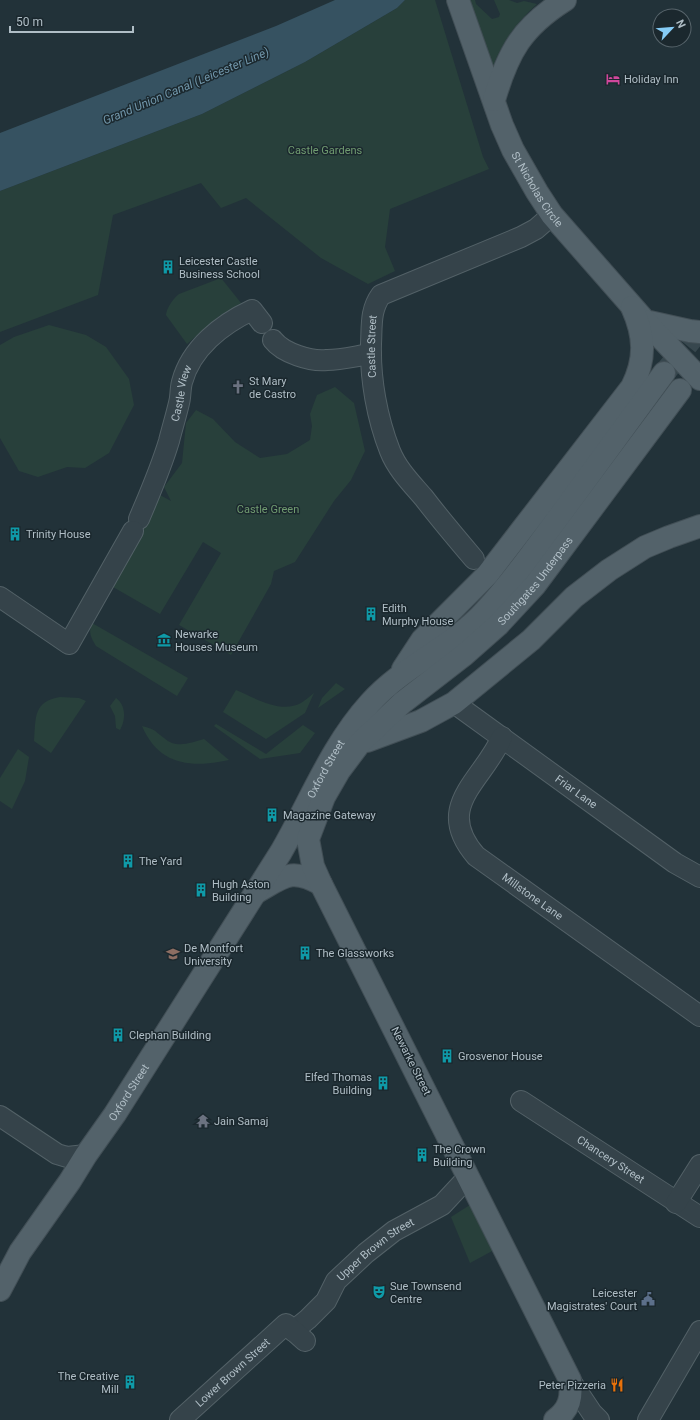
<svg xmlns="http://www.w3.org/2000/svg" width="700" height="1420" viewBox="0 0 700 1420" font-family="Roboto,sans-serif">
  <style>
    .green { fill: #28403b }
    .water { fill: #365261 }
    .lines { fill: none; stroke-linecap: round; stroke-linejoin: round }
    .major-tunnel { stroke: #37474e; stroke-width: 22; stroke-dasharray: 22 11; stroke-linecap: butt }
    .minor-casing { stroke: #536167; stroke-width: 22 }
    .major-casing { stroke: #424f56; stroke-width: 24 }
    .minor { stroke: #35434a; stroke-width: 20 }
    .major { stroke: #53626a; stroke-width: 22 }
    .labels { text-anchor: middle; dominant-baseline: central; stroke-width: 3; stroke-linejoin: round; paint-order: stroke }
    .poi-label { font-size: 11px; fill: #b0bec6; stroke: #1b282e; text-anchor: start }
    .park-label { font-size: 11px; fill: #709b70; stroke: #1b282e }
    .street-label { font-size: 11px; fill: #b0bec6; stroke: #1b282e }
    .water-label { font-size: 12px; font-style: italic; fill: #7196aa; stroke: #1b282e }
  </style>
  <rect width="100%" height="100%" fill="#223239"/>
  <!-- green -->
  <g class="green">
    <polygon points="405,0 435,0 483,157 489,169 390,209 385,247 395,271 368,284 321,258 246,198 221,208 201,183 113,215 98,295 0,332 0,191 202,114 305,62 397,8"/>
    <path d="M467,0H475L476,4L492,19L499,17L500,14L494,0H509L517,3L524,1L537,4C516,23 502,42 492,69Z"/>
    <path d="M221,278L241,303L218,317L187,344L166,315C167,307 173,299 179,294Z"/>
    <polygon points="49,325 86,335 106,347 129,379 134,405 109,453 85,468 67,467 38,477 19,471 0,438 0,345 14,337"/>
    <polygon points="335,387 354,403 365,451 351,480 334,501 295,562 274,571 271,584 231,655 179,625 221,553 203,542 160,614 113,587 158,494 171,501 164,487 182,463 186,423 196,410 213,419 235,442 260,458 287,454 310,440 312,426 310,414 317,395"/>
    <path d="M92,623L188,678L177,696L96,646C91,638 88,632 92,623Z"/>
    <polygon points="336,683 345,689 318,708 322,698"/>
    <path d="M236,690C255,698 281,714 301,703C306,700 310,696 314,693L305,713L266,739L223,712Z"/>
    <path d="M60,697L79,698L86,701L51,753L34,741C36,717 33,702 60,697Z"/>
    <path d="M116,698C126,705 126,720 120,730L116,728L115,716L110,706Z"/>
    <polygon points="216,724 266,754 303,725 315,733 300,753 260,759 214,726"/>
    <path d="M142,726C157,730 153,730 164,738C176,749 190,743 204,739L229,760C192,768 159,766 142,726Z"/>
    <polygon points="18,749 29,757 25,781 12,809 0,801 0,778"/>
    <polygon points="484,1196 507,1243 470,1263 451,1217"/>
  </g>
  <!-- water -->
  <polygon class="water" points="335,0 405,0 397,8 305,62 202,114 0,191 0,133 276,26"/>
  <g class="lines">
    <!-- major-tunnel -->
    <polyline class="major-tunnel" points="666,371 700,329"/>
    <!-- minor casing -->
    <g class="minor-casing">
      <g id="minor">
        <path d="M273,340C283,353 311,362 327,360C342,360 356,356 371,354"/>
        <path id="s1" d="M139,519C150,493 161,468 169,441C172,429 176,416 179,403C181,396 180,389 182,382C191,348 222,324 252,310L262,323"/>
        <path id="s2" d="M474,559C457,539 440,519 424,498C412,484 397,469 390,451C377,418 370,379 371,344C372,326 370,310 381,295L521,237L536,229L552,215"/>
        <polyline points="0,597 69,644 133,531"/>
        <path id="s3" d="M454,703L675,863L700,877"/>
        <path id="s4" d="M502,737C482,782 433,806 476,856L700,1016"/>
        <path id="s5" d="M521,1101L700,1217"/>
        <polyline points="0,1116 57,1154 67,1157 86,1155"/>
        <polyline points="676,1203 700,1165"/>
        <path id="s6" d="M293,1331L308,1319L326,1301L336,1281L366,1253L394,1231L442,1205L468,1177"/>
        <polyline points="570,1380 592,1413 599,1420"/>
        <path id="s7" d="M180,1420L286,1324L305,1341"/>
        <polyline points="648,1420 700,1331"/>
      </g>
    </g>
    <!-- major casing -->
    <g class="major-casing">
      <g id="major">
        <path id="s8" d="M458,0L502,125L513,150L537,192L552,215L645,321L690,331L700,332"/>
        <path d="M494,100C508,52 522,27 565,0"/>
        <polyline points="645,321 700,379"/>
        <path d="M403,669L422,640L487,575L632,387C646,359 645,336 632,307"/>
        <polyline points="367,741 421,721 454,703 531,640 574,597 609,570 645,547 669,537 700,526"/>
        <path d="M255,893C284,877 290,867 321,884"/>
        <path id="s9" d="M0,1290L20,1252L70,1181L86,1155L115,1114L281,852C310,802 331,746 370,703C404,665 453,647 486,610C514,580 537,546 561,514C595,467 630,420 664,373"/>
        <path id="s10" d="M555,1420C570,1409 572,1397 570,1380L321,884L313,866L308,839L324,797L339,771L360,743L402,703L464,655L498,625L535,585L680,390"/>
      </g>
    </g>
    <!-- minor -->
    <use href="#minor" class="minor"/>
    <!-- major -->
    <use href="#major" class="major"/>
  </g>
  <!-- icons -->
  <defs>
    <g id="hotel-bare" transform="scale(1.08)"><path d="M-6-4.5h1.5V1H6V5H4.5V3h-9V5H-6ZM-4 0a1.8 1.8 0 1 1 3.6 0ZM.5 0V-2.5h3Q6-2.5 6 0Z" fill="#d1479c" stroke="#1b282e" stroke-width="2.5" paint-order="stroke"/></g>
    <g id="building-bare" transform="scale(1.08)"><path d="M-4-6H4V6H1V3H-1V6H-4ZM-2.5-4.3h1.7v1.8h-1.7ZM.8-4.3h1.7v1.8H.8ZM-2.5-1h1.7V.8h-1.7ZM.8-1h1.7V.8H.8Z" fill="#0f9aa8" stroke="#1b282e" stroke-width="2.5" paint-order="stroke"/></g>
    <g id="church-bare" transform="scale(1.08)"><path d="M-1.2-6h2.4v3.5h3.3v2.4h-3.3V6h-2.4V-.1h-3.3v-2.4h3.3Z" fill="#6b7280" stroke="#1b282e" stroke-width="2.5" paint-order="stroke"/></g>
    <g id="museum-bare" transform="scale(1.08)"><path d="M0-6L6-3V-2H-6V-3ZM-5-1h2V3h-2ZM-1-1h2V3h-2ZM3-1h2V3H3ZM-6 4H6V6H-6Z" fill="#0f9aa8" stroke="#1b282e" stroke-width="2.5" paint-order="stroke"/></g>
    <g id="university-bare" transform="scale(1.08)"><path d="M0-5L7-2L0 1L-7-2ZM-4 1L0 2.5L4 1V4Q0 6-4 4Z" fill="#8d6e63" stroke="#1b282e" stroke-width="2.5" paint-order="stroke"/></g>
    <g id="temple-bare" transform="scale(1.08)"><path d="M0-6L5-2H3V0L6.5 2.5H4V6H1.5V3h-3V6H-4V2.5H-6.5L-3 0V-2H-5Z" fill="#6b7280" stroke="#1b282e" stroke-width="2.5" paint-order="stroke"/></g>
    <g id="theatre-bare" transform="scale(1.08)"><path d="M-5-5.5Q0-4 5-5.5V0Q5 5 0 6Q-5 5-5 0ZM-3.3-2.5H-1v1.5H-3.3ZM1-2.5H3.3v1.5H1ZM-2.8 1Q0 5.5 2.8 1Z" fill="#0f9aa8" stroke="#1b282e" stroke-width="2.5" paint-order="stroke"/></g>
    <g id="civic-bare" transform="scale(1.08)"><path d="M-.6-6.5H3V-4.5H.6V-3L4-1V1h2V6H-6V1h2V-1L-.6-3ZM-1.2 2.5V6h2.4V2.5Z" fill="#5c6f8a" stroke="#1b282e" stroke-width="2.5" paint-order="stroke"/></g>
    <g id="restaurant-bare" transform="scale(1.08)"><path d="M-5-6h1v4h1v-4h1v4h1v-4h1v5L-1.5 .5V6h-2V.5L-5-1ZM5-6V6H3V1.5H1.5Q1.5-4 5-6Z" fill="#e8710a" stroke="#1b282e" stroke-width="2.5" paint-order="stroke"/></g>
  </defs>
  <g fill-rule="evenodd">
    <use href="#hotel-bare" x="613" y="79"/>
    <use href="#building-bare" x="168" y="267"/>
    <use href="#church-bare" x="238" y="387"/>
    <use href="#building-bare" x="15" y="534"/>
    <use href="#building-bare" x="371" y="614"/>
    <use href="#museum-bare" x="164" y="640"/>
    <use href="#building-bare" x="272" y="815"/>
    <use href="#building-bare" x="128" y="861"/>
    <use href="#building-bare" x="201" y="890"/>
    <use href="#building-bare" x="305" y="953"/>
    <use href="#university-bare" x="173" y="954"/>
    <use href="#building-bare" x="118" y="1035"/>
    <use href="#building-bare" x="447" y="1056"/>
    <use href="#building-bare" x="383" y="1083"/>
    <use href="#temple-bare" x="203" y="1121"/>
    <use href="#building-bare" x="422" y="1155"/>
    <use href="#theatre-bare" x="379" y="1292"/>
    <use href="#civic-bare" x="648" y="1299"/>
    <use href="#building-bare" x="130" y="1382"/>
    <use href="#restaurant-bare" x="617" y="1385"/>
  </g>
  <g class="labels">
    <!-- poi labels -->
    <g class="poi-label">
      <text x="624" y="79">Holiday Inn</text>
      <text x="179" y="261">Leicester Castle<tspan x="179" dy="13">Business School</tspan></text>
      <text x="249" y="381">St Mary<tspan x="249" dy="13">de Castro</tspan></text>
      <text x="26" y="534">Trinity House</text>
      <text x="382" y="608">Edith<tspan x="382" dy="13">Murphy House</tspan></text>
      <text x="175" y="634">Newarke<tspan x="175" dy="13">Houses Museum</tspan></text>
      <text x="283" y="815">Magazine Gateway</text>
      <text x="139" y="861">The Yard</text>
      <text x="212" y="884">Hugh Aston<tspan x="212" dy="13">Building</tspan></text>
      <text x="184" y="948">De Montfort<tspan x="184" dy="13">University</tspan></text>
      <text x="316" y="953">The Glassworks</text>
      <text x="129" y="1035">Clephan Building</text>
      <text x="458" y="1056">Grosvenor House</text>
      <text x="372" y="1077" text-anchor="end">Elfed Thomas<tspan x="372" dy="13">Building</tspan></text>
      <text x="214" y="1121">Jain Samaj</text>
      <text x="433" y="1149">The Crown<tspan x="433" dy="13">Building</tspan></text>
      <text x="390" y="1286">Sue Townsend<tspan x="390" dy="13">Centre</tspan></text>
      <text x="637" y="1293" text-anchor="end">Leicester<tspan x="637" dy="13">Magistrates' Court</tspan></text>
      <text x="119" y="1376" text-anchor="end">The Creative<tspan x="119" dy="13">Mill</tspan></text>
      <text x="606" y="1385" text-anchor="end">Peter Pizzeria</text>
    </g>
    <!-- park labels -->
    <g class="park-label">
      <text x="325" y="150">Castle Gardens</text>
      <text x="268" y="509">Castle Green</text>
    </g>
    <!-- street labels -->
    <g class="street-label">
      <text stroke="none"><textPath href="#s8" startOffset="206">St Nicholas Circle</textPath></text>
      <text stroke="none"><textPath href="#s2" startOffset="244">Castle Street</textPath></text>
      <text stroke="none"><textPath href="#s1" startOffset="133">Castle View</textPath></text>
      <text stroke="none"><textPath href="#s10" startOffset="997">Southgates Underpass</textPath></text>
      <text stroke="none"><textPath href="#s9" startOffset="615">Oxford Street</textPath></text>
      <text stroke="none"><textPath href="#s3" startOffset="151">Friar Lane</textPath></text>
      <text stroke="none"><textPath href="#s4" startOffset="205">Millstone Lane</textPath></text>
      <text transform="translate(411 1061) rotate(63)">Newarke Street</text>
      <text stroke="none"><textPath href="#s9" startOffset="236">Oxford Street</textPath></text>
      <text stroke="none"><textPath href="#s5" startOffset="107">Chancery Street</textPath></text>
      <text stroke="none"><textPath href="#s6" startOffset="118">Upper Brown Street</textPath></text>
      <text stroke="none"><textPath href="#s7" startOffset="71">Lower Brown Street</textPath></text>
    </g>
    <!-- water labels -->
    <g class="water-label">
      <text transform="translate(186 86) rotate(-23)">Grand Union Canal (Leicester Line)</text>
    </g>
  </g>
  <!-- north arrow -->
  <g transform="translate(672 28) rotate(64)"><circle r="19" fill="#1b282e" stroke="#57646b"/>
  <path d="M0-3L7 15L0 10L-7 15Z" fill="#85ccf6"/>
  <text y="-6" font-size="11" font-weight="bold" text-anchor="middle" fill="#b0bec6">N</text>
  </g>
  <!-- scale -->
  <path d="M10 26v6h123v-6" fill="none" stroke="#b0bec6" stroke-width="2"/>
  <text x="16" y="26" font-size="12" fill="#b0bec6" stroke="#1b282e" stroke-width="3" paint-order="stroke">50 m</text>
</svg>
